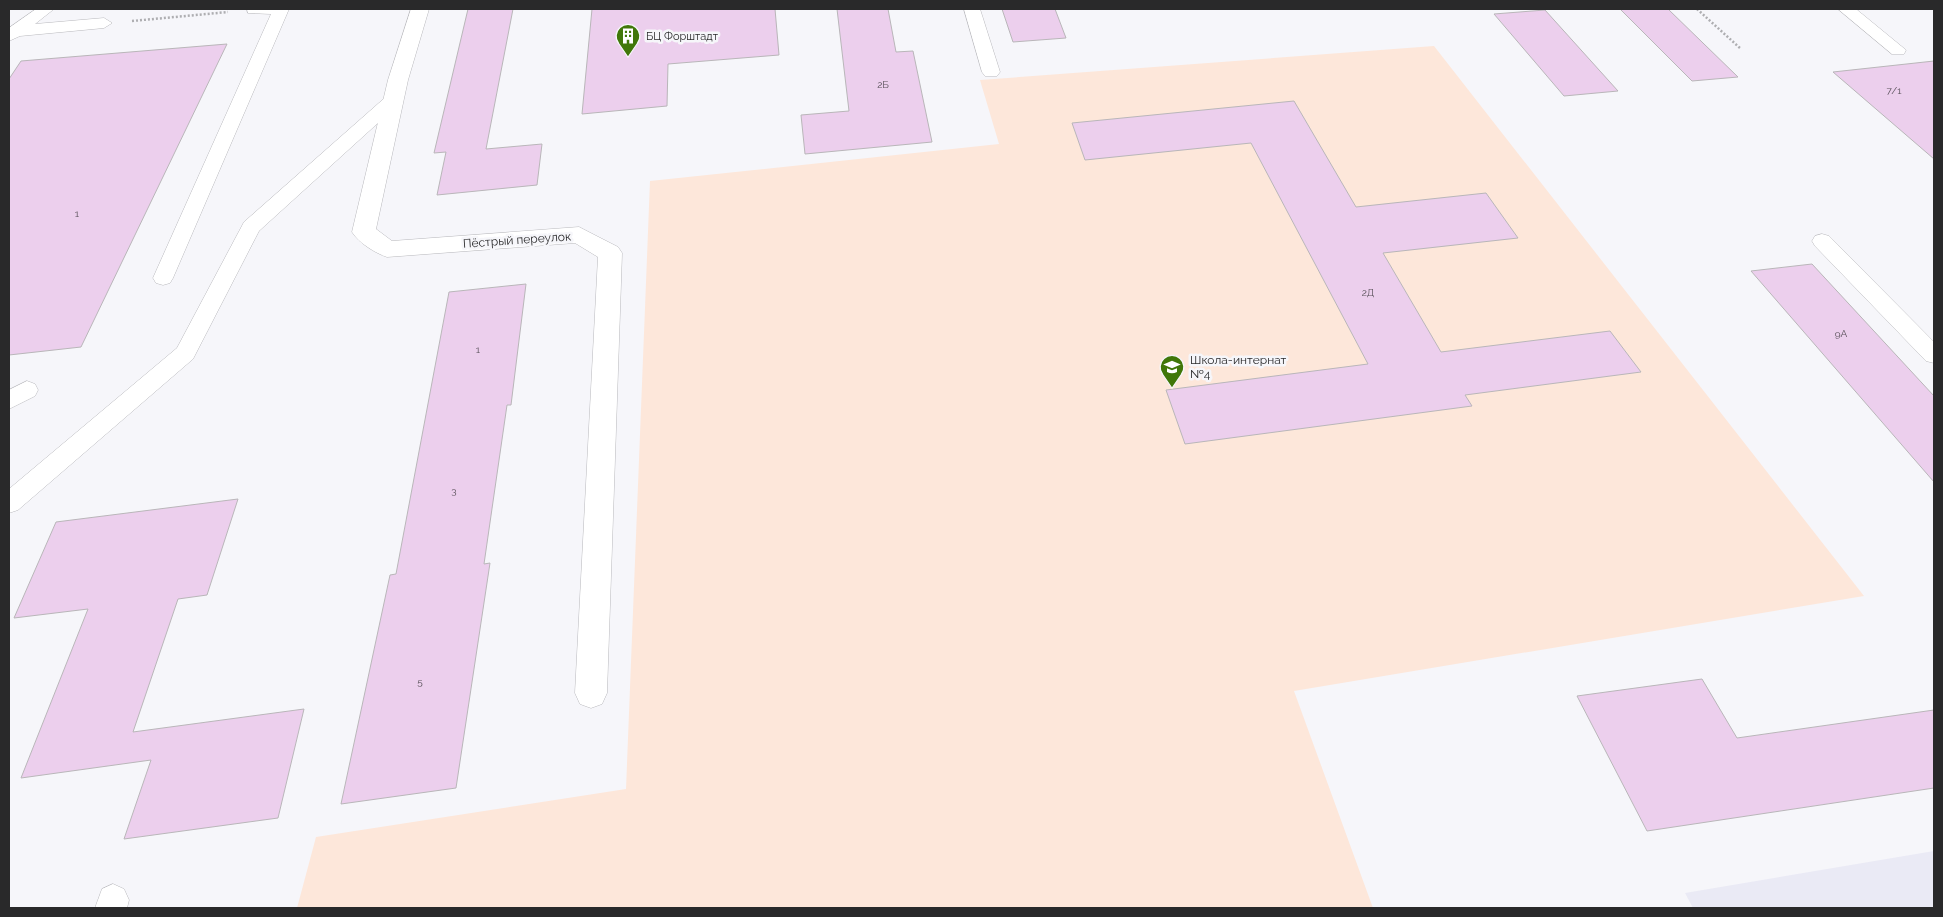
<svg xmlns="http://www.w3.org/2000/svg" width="1943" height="917" viewBox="0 0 1943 917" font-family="Raleway,sans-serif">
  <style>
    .built { fill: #eaeaf5 }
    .education { fill: #fde7da }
    .building { fill: #eccfed; stroke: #b9b6b9 }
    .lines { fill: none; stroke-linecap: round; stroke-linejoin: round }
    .lane-casing { stroke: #b9b9bd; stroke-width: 1 }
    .street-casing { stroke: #b9b9bd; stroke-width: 1 }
    .path { stroke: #aeaeb1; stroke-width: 2.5; stroke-dasharray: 2 2; stroke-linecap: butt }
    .lane { fill: #fff; fill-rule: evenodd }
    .street { fill: #fff; fill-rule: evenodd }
    .labels { text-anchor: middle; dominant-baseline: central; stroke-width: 5; stroke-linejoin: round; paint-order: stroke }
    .number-label { font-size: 10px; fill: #5a525b }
    .far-poi-label { font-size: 11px; fill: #29292a; stroke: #f6f6fa; text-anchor: start }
    .street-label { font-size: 12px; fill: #29292a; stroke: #f6f6fa }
    .poi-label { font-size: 12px; fill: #29292a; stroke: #f6f6fa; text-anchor: start }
  </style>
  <rect width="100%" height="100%" fill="#f6f6fa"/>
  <!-- built -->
  <polygon class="built" points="1934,851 1934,908 1693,908 1685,893"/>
  <!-- education -->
  <polygon class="education" points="1434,46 1864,596 1294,691 1373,908 297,908 316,837 626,789 650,181 999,144 980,80"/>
  <!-- building -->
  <g class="building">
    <polygon points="468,9 513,9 486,149 542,144 537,185 437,195 446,152 434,153"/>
    <polygon points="592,9 775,9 779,55 668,64 667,106 582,114"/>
    <polygon points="837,9 888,9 896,52 913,51 932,142 805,154 801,115 849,111"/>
    <polygon points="1002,9 1055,9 1066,38 1013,42"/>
    <polygon points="1620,9 1668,9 1738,77 1692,81"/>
    <polygon points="1545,10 1618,91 1564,96 1494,14"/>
    <polygon points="227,44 81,347 9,355 9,79 21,61"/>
    <polygon points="1934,61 1934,159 1833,72"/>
    <polygon points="1294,101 1356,207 1486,193 1518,238 1383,253 1441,352 1610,331 1641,372 1465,395 1472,406 1185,444 1166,390 1368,364 1251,143 1085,160 1072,123"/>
    <polygon points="1812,264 1934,396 1934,482 1751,271"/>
    <polygon points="526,284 511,405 507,405 484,564 490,563 456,788 341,804 390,575 396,574 449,292"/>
    <polygon points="238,499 207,595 178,599 133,732 304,709 278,818 124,839 151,760 21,778 88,609 14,618 56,522"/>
    <polygon points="1702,679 1737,738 1934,710 1934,788 1647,831 1577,696"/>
  </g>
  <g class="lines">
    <!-- lane casing -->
    <g class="lane-casing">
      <g id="lane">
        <polygon points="36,9 54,9 35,24 104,18 112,23 104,28 20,36 9,41 9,28"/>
        <polygon points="247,9 289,9 173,278 170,283 163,285 156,283 153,278 271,14 248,13"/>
        <polygon points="964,9 980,9 1000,72 997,76 985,76 982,72"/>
        <polygon points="1838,9 1856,9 1906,50 1904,54 1892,54"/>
        <polygon points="394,94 400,95 403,99 400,103 259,231 193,359 18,510 9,513 9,489 177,348 244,222 388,95"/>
        <polygon points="1822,234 1829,236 1934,342 1934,363 1926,361 1815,246 1812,241 1815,236"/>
        <polygon points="27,381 35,384 38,390 35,396 9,409 9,390"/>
        <polygon points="113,884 124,889 129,900 127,908 95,908 102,889"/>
      </g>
    </g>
    <!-- street casing -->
    <g class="street-casing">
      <path id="street" d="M411,9H429L408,80L376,229L392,241L579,227L618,247L622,253L607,693L602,704L591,708L580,704L575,693L598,257L575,243L387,257C375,253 359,243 352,232L388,80Z"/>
    </g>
    <!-- path -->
    <g class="path">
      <polyline points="1697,9 1741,49"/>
      <polyline points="132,21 228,12"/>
    </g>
    <!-- lane -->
    <use href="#lane" class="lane"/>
    <!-- street -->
    <use href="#street" class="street"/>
  </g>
  <!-- icons -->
  <defs>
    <g id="building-pin" transform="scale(1.25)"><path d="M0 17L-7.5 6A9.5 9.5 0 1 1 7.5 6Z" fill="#407709" stroke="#f6f6fa"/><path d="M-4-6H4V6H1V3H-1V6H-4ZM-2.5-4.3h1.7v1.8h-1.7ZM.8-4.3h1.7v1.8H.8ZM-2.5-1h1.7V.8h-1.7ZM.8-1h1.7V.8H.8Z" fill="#fff"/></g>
    <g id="school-pin" transform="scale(1.25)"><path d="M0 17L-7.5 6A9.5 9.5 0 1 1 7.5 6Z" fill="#407709" stroke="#f6f6fa"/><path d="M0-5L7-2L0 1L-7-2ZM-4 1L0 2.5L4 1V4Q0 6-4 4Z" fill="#fff"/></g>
  </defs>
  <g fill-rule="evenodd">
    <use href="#building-pin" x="628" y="36"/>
    <use href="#school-pin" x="1172" y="367"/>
  </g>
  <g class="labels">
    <!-- number labels -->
    <g class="number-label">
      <text x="883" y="84">2Б</text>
      <text x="1894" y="90">7/1</text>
      <text x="77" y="213">1</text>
      <text x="1368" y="292">2Д</text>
      <text x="1841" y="333">9А</text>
      <text x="478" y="349">1</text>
      <text x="454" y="490">3</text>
      <text x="420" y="681">5</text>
    </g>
    <!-- far-poi labels -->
    <g class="far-poi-label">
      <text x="646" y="36">БЦ Форштадт</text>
    </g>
    <!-- street labels -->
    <g class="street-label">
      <text transform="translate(517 240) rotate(-4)">Пёстрый переулок</text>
    </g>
    <!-- poi labels -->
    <g class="poi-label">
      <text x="1190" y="360">Школа-интернат<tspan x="1190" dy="14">№4</tspan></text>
    </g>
  </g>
  <!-- border -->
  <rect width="1943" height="917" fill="none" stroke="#29292a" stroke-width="20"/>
</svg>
